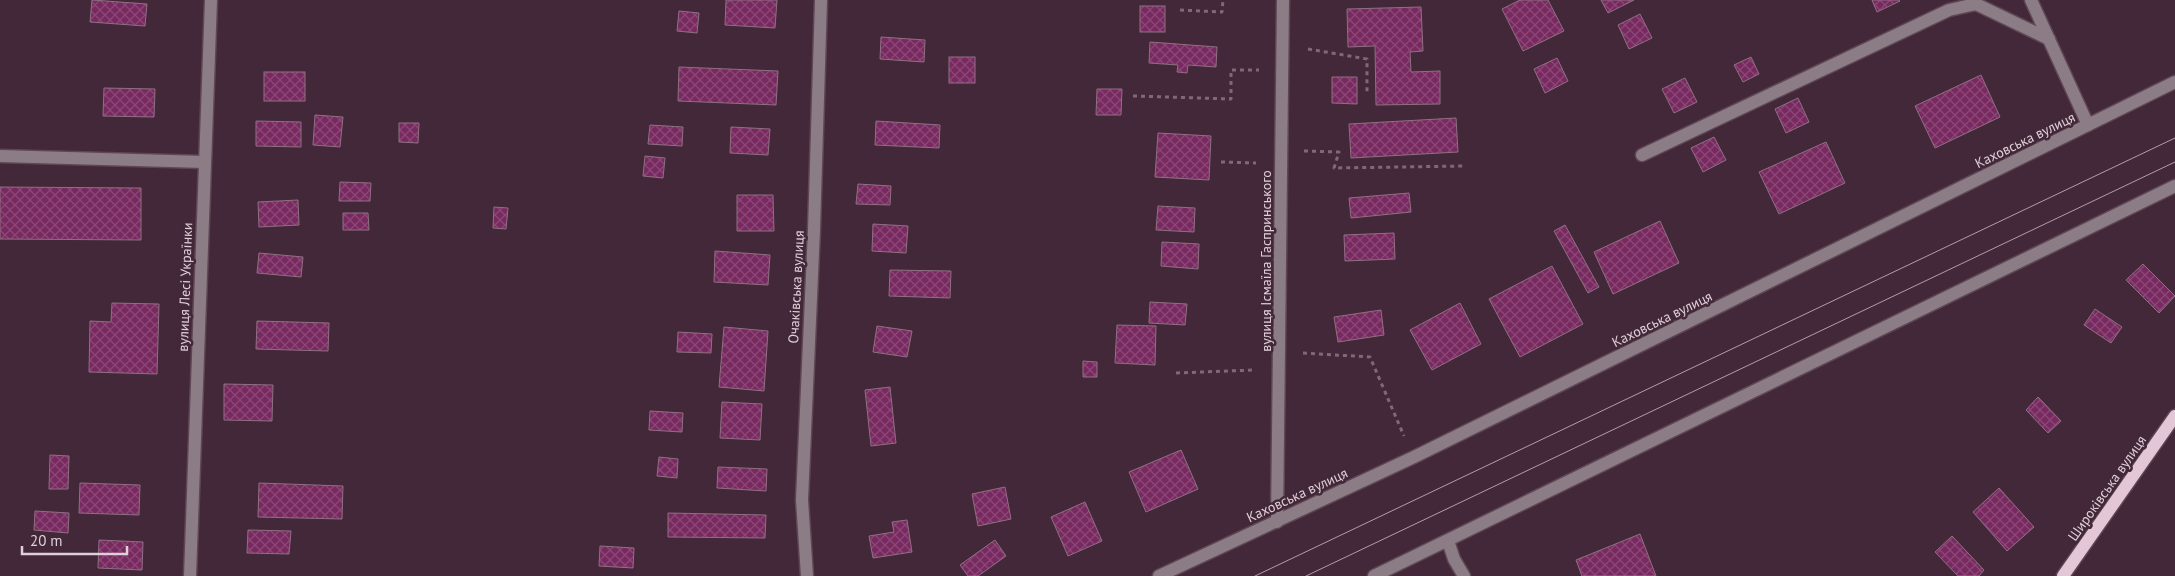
<svg xmlns="http://www.w3.org/2000/svg" width="2175" height="576" viewBox="0 0 2175 576" font-family="'PT Sans',sans-serif">
  <style>
    .building { fill: url(#building-cross-hatch); stroke: #8f7082 }
    .lines { fill: none; stroke-linecap: round; stroke-linejoin: round }
    .minor-casing { stroke: #5e4655; stroke-width: 15 }
    .major-casing { stroke: #5e4655; stroke-width: 15 }
    .path { stroke: #7f6977; stroke-width: 3; stroke-dasharray: 4 4; stroke-linecap: butt }
    .minor { stroke: #8b7c85; stroke-width: 12 }
    .major { stroke: #e4c7d7; stroke-width: 12 }
    .tram { stroke: #b29eaa; stroke-width: 1 }
    .labels { text-anchor: middle; dominant-baseline: central; stroke-width: 5; stroke-linejoin: round; paint-order: stroke }
    .street-label { font-size: 14px; fill: #e0cfd9; stroke: #422838 }
  </style>
  <defs>
    <pattern id="building-cross-hatch" width="8" height="8" patternUnits="userSpaceOnUse" patternTransform="scale(1.25)"><rect width="8" height="8" fill="#78295f"/><path d="M0 0l8 8M0 8l8-8" fill="none" stroke="#8b4775"/></pattern>
  </defs>
  <rect width="100%" height="100%" fill="#422838"/>
  <!-- building -->
  <g class="building">
    <polygon points="92,0 147,4 145,26 90,22"/>
    <polygon points="726,0 777,0 775,28 725,25"/>
    <polygon points="1520,0 1548,0 1564,31 1523,51 1502,9"/>
    <polygon points="1601,0 1634,0 1608,13"/>
    <polygon points="1872,0 1899,0 1900,1 1877,12"/>
    <rect x="1140" y="6" width="25" height="26"/>
    <polygon points="1421,7 1423,51 1410,52 1411,72 1440,71 1440,104 1376,105 1375,46 1348,47 1347,9"/>
    <polygon points="679,11 699,13 697,33 677,31"/>
    <polygon points="1640,14 1652,38 1629,49 1618,25"/>
    <polygon points="881,37 925,40 924,62 880,59"/>
    <polygon points="1150,42 1217,47 1216,67 1188,65 1187,73 1177,72 1178,65 1149,63"/>
    <rect x="949" y="57" width="26" height="26"/>
    <polygon points="1751,57 1759,74 1743,82 1734,65"/>
    <polygon points="1557,58 1568,81 1545,93 1534,69"/>
    <polygon points="679,67 778,71 776,105 678,101"/>
    <rect x="264" y="72" width="41" height="29"/>
    <polygon points="1981,75 2000,117 1935,148 1915,106"/>
    <polygon points="1332,77 1357,77 1357,104 1332,103"/>
    <polygon points="1685,78 1697,102 1674,113 1662,89"/>
    <polygon points="104,88 155,89 154,117 103,116"/>
    <polygon points="1097,89 1122,89 1121,115 1096,115"/>
    <polygon points="1798,98 1809,122 1786,133 1775,109"/>
    <polygon points="315,115 343,117 340,147 313,145"/>
    <polygon points="1456,118 1458,152 1351,158 1349,124"/>
    <polygon points="256,121 301,122 301,147 256,146"/>
    <polygon points="876,121 940,125 939,148 875,145"/>
    <polygon points="399,123 419,123 418,143 399,142"/>
    <polygon points="650,125 683,127 682,146 648,144"/>
    <polygon points="731,127 770,129 768,155 730,153"/>
    <polygon points="1158,133 1211,136 1209,180 1155,177"/>
    <polygon points="1714,137 1726,160 1703,172 1691,148"/>
    <polygon points="1826,142 1845,183 1779,214 1759,172"/>
    <polygon points="645,156 665,158 663,178 643,176"/>
    <polygon points="340,182 371,183 370,201 339,201"/>
    <polygon points="858,184 891,186 890,205 856,204"/>
    <polygon points="0,187 141,188 141,240 0,239"/>
    <polygon points="1409,193 1411,212 1351,218 1349,198"/>
    <polygon points="737,195 773,195 774,231 737,231"/>
    <polygon points="298,200 299,225 259,227 258,202"/>
    <polygon points="1158,206 1195,208 1194,232 1156,230"/>
    <polygon points="494,207 508,208 506,229 493,228"/>
    <polygon points="343,213 368,213 369,230 343,230"/>
    <polygon points="1660,221 1679,263 1613,294 1594,252"/>
    <polygon points="873,224 908,226 906,253 872,251"/>
    <polygon points="1565,225 1599,287 1588,293 1554,231"/>
    <polygon points="1394,233 1395,259 1345,261 1344,235"/>
    <polygon points="1162,242 1199,244 1198,269 1161,266"/>
    <polygon points="715,251 770,255 768,285 714,282"/>
    <polygon points="259,253 303,257 301,277 257,273"/>
    <polygon points="2143,264 2175,296 2159,313 2126,280"/>
    <polygon points="1552,266 1583,324 1520,357 1489,299"/>
    <polygon points="890,270 951,271 950,298 889,296"/>
    <polygon points="1150,302 1187,304 1185,325 1149,323"/>
    <polygon points="112,303 159,304 157,374 89,372 90,321 111,322"/>
    <polygon points="1460,303 1481,344 1432,370 1410,330"/>
    <polygon points="2095,309 2122,327 2111,343 2084,325"/>
    <polygon points="1381,310 1384,335 1338,342 1334,317"/>
    <polygon points="257,321 329,323 328,351 256,349"/>
    <polygon points="1117,325 1156,326 1155,365 1115,363"/>
    <polygon points="877,326 912,331 907,357 873,352"/>
    <polygon points="724,327 768,331 764,391 719,387"/>
    <polygon points="678,332 712,334 711,353 677,352"/>
    <polygon points="1083,361 1097,362 1097,377 1083,377"/>
    <polygon points="224,384 273,385 272,421 224,420"/>
    <polygon points="890,387 896,443 871,446 865,390"/>
    <polygon points="2038,397 2061,421 2048,433 2026,410"/>
    <polygon points="722,402 762,404 760,440 720,438"/>
    <polygon points="650,411 683,413 682,432 649,430"/>
    <polygon points="1181,450 1198,489 1146,512 1129,472"/>
    <polygon points="50,455 69,456 68,489 49,489"/>
    <polygon points="659,457 678,459 677,478 657,476"/>
    <polygon points="718,467 767,469 766,491 717,488"/>
    <polygon points="80,483 140,485 139,515 79,513"/>
    <polygon points="259,483 343,486 342,519 258,517"/>
    <polygon points="1005,487 1011,519 978,526 972,494"/>
    <polygon points="1999,488 2034,527 2007,551 1973,512"/>
    <polygon points="1085,502 1102,541 1068,556 1051,517"/>
    <polygon points="35,511 69,513 68,533 34,530"/>
    <polygon points="668,513 766,515 765,538 668,537"/>
    <polygon points="907,520 912,552 873,558 869,536 894,532 892,522"/>
    <polygon points="248,530 291,531 289,554 247,553"/>
    <polygon points="1640,534 1656,576 1582,576 1576,560"/>
    <polygon points="1952,536 1984,570 1979,576 1958,576 1935,552"/>
    <polygon points="99,540 143,542 142,570 98,568"/>
    <polygon points="995,540 1006,556 978,576 968,576 960,565"/>
    <polygon points="600,546 634,548 633,568 599,566"/>
  </g>
  <g class="lines">
    <!-- minor casing -->
    <g class="minor-casing">
      <g id="minor">
        <polyline points="2031,0 2088,125"/>
        <polyline points="1642,155 1949,10 1976,4 2049,39"/>
        <polyline points="0,156 204,162"/>
        <polyline points="1277,522 1283,0"/>
        <polyline points="1448,541 1454,559 1464,576"/>
        <polyline points="190,576 211,0"/>
        <polyline points="807,576 802,500 814,230 821,0"/>
        <polyline points="1159,576 1414,457 2175,82"/>
        <polyline points="1374,576 2175,186"/>
      </g>
    </g>
    <!-- major casing -->
    <g class="major-casing">
      <polyline id="major" points="2063,576 2175,416"/>
    </g>
    <!-- path -->
    <g class="path">
      <polyline points="1180,10 1222,12 1223,0"/>
      <polyline points="1308,49 1367,59 1367,95"/>
      <polyline points="1133,96 1231,99 1231,70 1259,70"/>
      <polyline points="1304,151 1339,152 1334,168 1463,166"/>
      <polyline points="1221,162 1256,163"/>
      <polyline points="1303,353 1370,357 1404,436"/>
      <polyline points="1176,373 1254,370"/>
    </g>
    <!-- minor -->
    <use href="#minor" class="minor"/>
    <!-- major -->
    <use href="#major" class="major"/>
    <!-- tram -->
    <g class="tram">
      <polyline points="1255,576 2175,138"/>
      <polyline points="1306,576 2175,162"/>
    </g>
  </g>
  <g class="labels">
    <!-- street labels -->
    <g class="street-label">
      <text transform="translate(2025 140) rotate(-26)">Каховська вулиця</text>
      <text transform="translate(1266 261) rotate(-90)">вулиця Ісмаїла Гаспринського</text>
      <text transform="translate(185 287) rotate(-88)">вулиця Лесі Українки</text>
      <text transform="translate(796 287) rotate(-87)">Очаківська вулиця</text>
      <text transform="translate(1662 319) rotate(-26)">Каховська вулиця</text>
      <text transform="translate(2107 488) rotate(-55)">Широківська вулиця</text>
      <text transform="translate(1297 495) rotate(-25)">Каховська вулиця</text>
    </g>
  </g>
  <!-- scale -->
  <path d="M22 546v8h105v-8" fill="none" stroke="#e0cfd9" stroke-width="2.5"/>
  <text x="30" y="546" font-size="15" fill="#e0cfd9" stroke="#422838" stroke-width="4" paint-order="stroke">20 m</text>
</svg>
